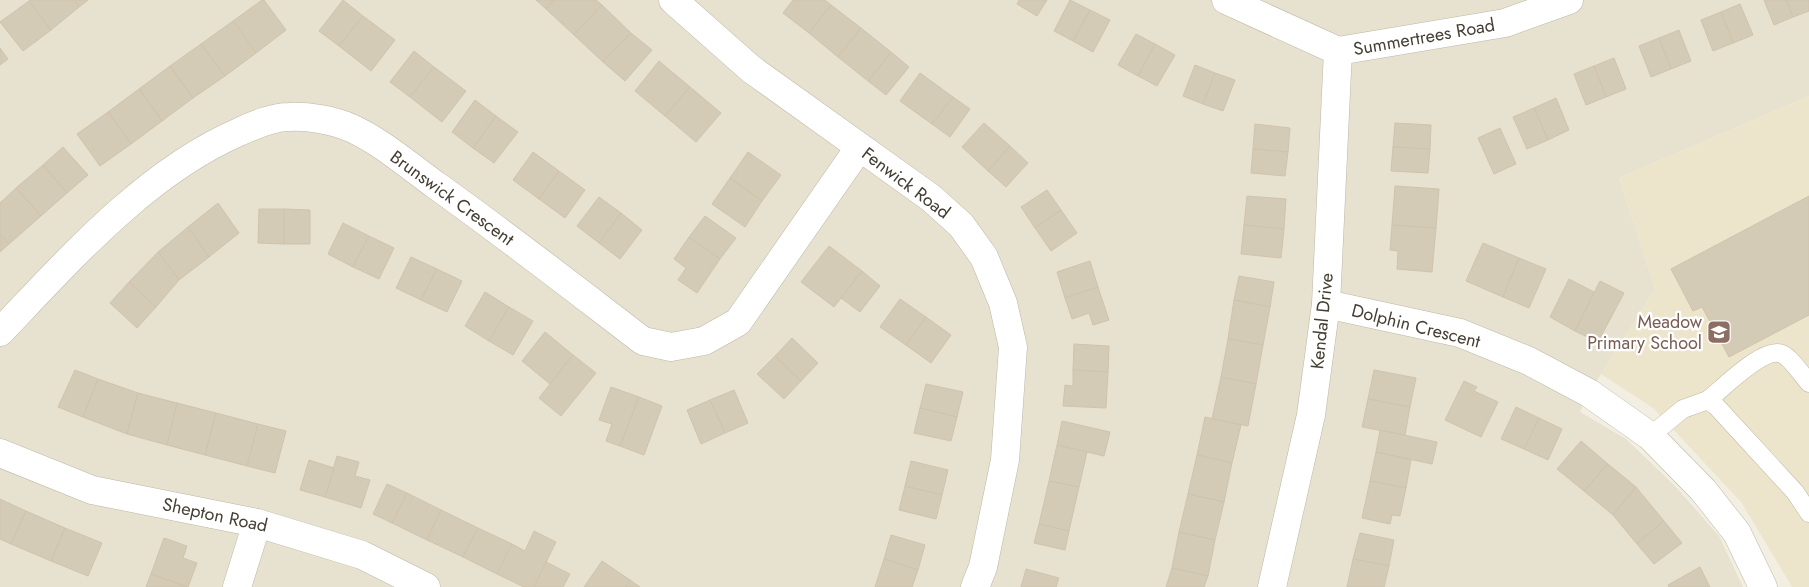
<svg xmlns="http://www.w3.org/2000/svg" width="1809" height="587" viewBox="0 0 1809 587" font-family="Jost,sans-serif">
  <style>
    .residential { fill: #e7e1d0 }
    .education { fill: #ede5cb }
    .building { fill: #d4cbb7; stroke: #d0c3aa }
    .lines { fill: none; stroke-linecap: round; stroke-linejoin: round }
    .lane-casing { stroke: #beb7a5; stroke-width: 19 }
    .street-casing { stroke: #beb7a5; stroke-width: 29 }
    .lane { stroke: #fff; stroke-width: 18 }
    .street { stroke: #fff; stroke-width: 28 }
    .labels { text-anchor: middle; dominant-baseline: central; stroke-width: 4.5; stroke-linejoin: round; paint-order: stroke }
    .street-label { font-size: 18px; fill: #443e33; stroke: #fff }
    .education-label { font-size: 18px; fill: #785e54; stroke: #fff; text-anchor: end }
  </style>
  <rect width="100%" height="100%" fill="#f2efe2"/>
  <!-- residential -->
  <polygon class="residential" points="0,0 1809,0 1809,96 1619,178 1655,289 1589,393 1580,412 1626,439 1675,486 1719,536 1743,587 0,587"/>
  <!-- education -->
  <polygon class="education" points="1809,96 1809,587 1792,587 1741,502 1653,408 1601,374 1655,289 1619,178"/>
  <!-- building -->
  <g class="building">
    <polygon points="30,0 74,0 79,7 51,30 29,1"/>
    <polygon points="74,0 88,0 79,7"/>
    <polygon points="262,0 264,0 286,30 256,53 233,21"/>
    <polygon points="343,0 363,16 339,46 319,31"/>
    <polygon points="536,0 554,0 546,9"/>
    <polygon points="554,0 596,0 602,5 574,35 546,9"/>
    <polygon points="793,0 825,0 831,5 809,33 783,13"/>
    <polygon points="1019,0 1047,0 1037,16 1017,4"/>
    <polygon points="1070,0 1090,10 1073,41 1054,31"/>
    <polygon points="1764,0 1787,0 1793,17 1774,25"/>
    <polygon points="1787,0 1809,0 1809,11 1793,17"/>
    <polygon points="29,1 51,30 23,51 0,22"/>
    <polygon points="1740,4 1753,35 1733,43 1721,12"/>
    <polygon points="602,5 631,33 603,62 574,35"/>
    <polygon points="831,5 861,28 838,57 809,33"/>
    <polygon points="1090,10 1110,20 1093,52 1073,41"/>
    <polygon points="1721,12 1733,43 1713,51 1701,20"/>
    <polygon points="363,16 395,40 371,71 339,46"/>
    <polygon points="233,21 256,53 225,76 201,44"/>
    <polygon points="861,28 891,52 868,81 838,57"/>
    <polygon points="1679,30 1691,61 1671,69 1659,38"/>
    <polygon points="631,33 652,50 625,81 603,62"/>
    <polygon points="1136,34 1155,44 1138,76 1118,65"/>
    <polygon points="1659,38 1671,69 1651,77 1639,46"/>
    <polygon points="201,44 225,76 193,98 170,66"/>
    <polygon points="1155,44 1175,55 1157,86 1138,76"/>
    <polygon points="0,48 8,59 0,65"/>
    <polygon points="414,51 434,67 410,97 390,82"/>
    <polygon points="891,52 909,67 886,95 868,81"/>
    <polygon points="1614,58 1626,89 1606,97 1594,66"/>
    <polygon points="659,61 690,87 665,116 635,91"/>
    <polygon points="1195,65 1215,73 1203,104 1183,96"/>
    <polygon points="170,66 193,98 162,121 139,89"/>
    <polygon points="1594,66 1606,97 1586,105 1574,74"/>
    <polygon points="434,67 466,91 442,122 410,97"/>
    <polygon points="920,73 953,97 932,124 900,101"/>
    <polygon points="1215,73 1235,80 1223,111 1203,104"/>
    <polygon points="690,87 721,113 696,142 665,116"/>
    <polygon points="139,89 162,121 131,144 108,112"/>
    <polygon points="953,97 970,109 950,137 932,124"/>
    <polygon points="1556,98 1569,130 1548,140 1534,108"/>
    <polygon points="475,100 496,116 473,148 452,132"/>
    <polygon points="1534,108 1548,140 1527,149 1513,117"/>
    <polygon points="108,112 131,144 100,166 77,134"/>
    <polygon points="496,116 518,132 494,163 473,148"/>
    <polygon points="984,123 1010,146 988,171 962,147"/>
    <polygon points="1395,123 1431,125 1430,149 1393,147"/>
    <polygon points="1255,124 1290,128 1288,152 1253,149"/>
    <polygon points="1500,128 1516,164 1494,174 1478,138"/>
    <polygon points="1010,146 1028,163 1006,187 988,171"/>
    <polygon points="63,147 88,175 67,193 43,165"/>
    <polygon points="1393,147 1430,149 1428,173 1391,171"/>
    <polygon points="1253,149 1288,152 1285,176 1251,173"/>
    <polygon points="533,152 559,171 539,199 513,180"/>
    <polygon points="748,152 781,175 762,201 730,178"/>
    <polygon points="43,165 67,193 41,216 16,188"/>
    <polygon points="559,171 585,190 565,218 539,199"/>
    <polygon points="730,178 762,201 745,227 712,204"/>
    <polygon points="1395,186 1439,189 1436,228 1392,225"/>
    <polygon points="16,188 41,216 9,244 0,234 0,203"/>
    <polygon points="1047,190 1061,210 1035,228 1021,207"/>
    <polygon points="1247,196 1286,199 1284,229 1244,225"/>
    <polygon points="1809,196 1809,315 1729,357 1702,307 1693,311 1671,269"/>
    <polygon points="599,197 621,213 599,243 577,226"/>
    <polygon points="218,203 239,233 209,257 188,227"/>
    <polygon points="259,209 284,209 284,244 258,243"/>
    <polygon points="284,209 310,210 310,244 284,244"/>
    <polygon points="1061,210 1077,233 1051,251 1035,228"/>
    <polygon points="621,213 642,230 620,259 599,243"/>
    <polygon points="705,216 736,238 720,259 689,237"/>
    <polygon points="343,223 369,236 353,267 328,254"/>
    <polygon points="1244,225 1284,229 1281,258 1241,254"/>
    <polygon points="1392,225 1436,228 1432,272 1397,269 1398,251 1390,250"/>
    <polygon points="188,227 209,257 179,280 158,252"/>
    <polygon points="0,234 9,244 0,252"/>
    <polygon points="369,236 394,248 379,279 353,267"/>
    <polygon points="689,237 720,259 697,293 678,280 686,268 674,259"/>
    <polygon points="1483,243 1519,258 1503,297 1466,281"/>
    <polygon points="829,246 862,271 834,307 801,282"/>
    <polygon points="158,252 179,280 156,307 129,282"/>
    <polygon points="411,257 437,269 421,300 396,288"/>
    <polygon points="1519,258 1546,269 1529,308 1503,297"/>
    <polygon points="1090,261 1098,287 1065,298 1057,272"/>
    <polygon points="437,269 462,281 447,312 421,300"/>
    <polygon points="862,271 880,286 860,312 841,298"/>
    <polygon points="1239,276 1274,282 1270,307 1234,300"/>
    <polygon points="1569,279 1594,292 1575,331 1550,317"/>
    <polygon points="1600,281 1624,293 1598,342 1575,331"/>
    <polygon points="129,282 156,307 137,328 110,303"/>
    <polygon points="1098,287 1109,320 1093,325 1089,313 1072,319 1065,298"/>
    <polygon points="485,292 509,307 489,341 465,326"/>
    <polygon points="900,299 926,317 906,345 880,327"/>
    <polygon points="1234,300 1270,307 1263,345 1228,339"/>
    <polygon points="509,307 533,321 513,355 489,341"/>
    <polygon points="926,317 951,335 931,363 906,345"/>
    <polygon points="545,332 573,355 550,384 522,361"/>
    <polygon points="792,338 818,363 801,381 775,356"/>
    <polygon points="1228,339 1263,345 1256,384 1221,377"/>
    <polygon points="1074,344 1109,346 1108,372 1073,370"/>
    <polygon points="573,355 596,373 561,416 539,398"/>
    <polygon points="775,356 801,381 784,399 757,374"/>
    <polygon points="75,370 98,379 83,417 58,407"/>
    <polygon points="1073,370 1108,372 1106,408 1063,406 1065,385 1073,386"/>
    <polygon points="1374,370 1416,378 1410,407 1368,399"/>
    <polygon points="1221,377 1256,384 1248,426 1212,419"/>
    <polygon points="98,379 138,393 127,434 83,417"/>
    <polygon points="1464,381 1477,387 1474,391 1498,402 1481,437 1445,420"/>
    <polygon points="926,384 963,392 957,417 920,408"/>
    <polygon points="611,387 639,397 620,446 606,441 612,424 599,420"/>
    <polygon points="734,390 748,423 725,433 710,400"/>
    <polygon points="138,393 177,403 167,445 127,434"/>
    <polygon points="639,397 662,406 644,455 620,446"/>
    <polygon points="1368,399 1410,407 1405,435 1362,427"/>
    <polygon points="710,400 725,433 701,444 687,410"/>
    <polygon points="177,403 216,413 205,455 167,445"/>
    <polygon points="1516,407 1539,418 1524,449 1501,439"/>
    <polygon points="920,408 957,417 951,441 914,433"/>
    <polygon points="216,413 258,424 247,466 205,455"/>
    <polygon points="1205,417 1241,425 1232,463 1197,455"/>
    <polygon points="1539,418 1562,429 1548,460 1524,449"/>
    <polygon points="1062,421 1110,432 1104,456 1057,445"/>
    <polygon points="258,424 286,431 275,473 247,466"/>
    <polygon points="1380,430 1437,442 1432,464 1376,452"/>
    <polygon points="1581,441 1608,464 1584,491 1557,469"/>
    <polygon points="1057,445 1087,452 1079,487 1049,481"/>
    <polygon points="1376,452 1411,460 1406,488 1370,481"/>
    <polygon points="1197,455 1232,463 1224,502 1188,494"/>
    <polygon points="337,456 359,462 355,476 370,480 361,508 325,497"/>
    <polygon points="309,460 334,468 325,497 300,490"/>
    <polygon points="911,461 948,470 942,495 905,486"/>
    <polygon points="1608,464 1636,487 1613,515 1584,491"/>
    <polygon points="1049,481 1079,487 1069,531 1039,524"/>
    <polygon points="1370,481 1406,488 1400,516 1392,515 1390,524 1362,518"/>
    <polygon points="387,484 407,493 392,523 373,514"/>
    <polygon points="905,486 942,495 936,519 899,510"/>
    <polygon points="1636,487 1664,521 1637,544 1613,515"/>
    <polygon points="407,493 441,510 427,540 392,523"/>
    <polygon points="1188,494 1224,502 1215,540 1179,532"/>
    <polygon points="0,499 26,511 11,544 0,539"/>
    <polygon points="441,510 478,528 463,557 427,540"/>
    <polygon points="26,511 65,528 51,561 11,544"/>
    <polygon points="1664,521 1682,543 1654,564 1637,544"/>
    <polygon points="1039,524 1069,531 1065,550 1034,543"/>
    <polygon points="65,528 102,543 88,576 51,561"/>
    <polygon points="478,528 512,544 497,574 463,557"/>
    <polygon points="534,531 556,542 534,587 524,587 497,574 512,544 525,551"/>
    <polygon points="1179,532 1215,540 1208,576 1172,568"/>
    <polygon points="1360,533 1394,540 1389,566 1353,559"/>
    <polygon points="891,535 925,545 918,570 884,559"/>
    <polygon points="164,538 187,546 183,558 197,563 188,587 151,574"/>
    <polygon points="884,559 918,570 912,587 875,587"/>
    <polygon points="1353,559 1389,566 1384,587 1347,587"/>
    <polygon points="602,561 630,580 626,587 584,587"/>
    <polygon points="546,562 570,574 563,587 534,587"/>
    <polygon points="1700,567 1710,587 1669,587 1668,585"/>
    <polygon points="1172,568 1208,576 1204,587 1166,587"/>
    <polygon points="1026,569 1059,578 1056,587 1021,587"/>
    <polygon points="151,574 187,587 146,587"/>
    <polygon points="630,580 640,587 626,587"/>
  </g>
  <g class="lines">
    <!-- lane casing -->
    <g class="lane-casing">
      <g id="lane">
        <path d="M1708,400C1722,389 1764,346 1782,354C1790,357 1803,376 1809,383"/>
        <polyline points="1650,436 1683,409 1708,400 1716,406 1795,492 1809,513"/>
      </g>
    </g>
    <!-- street casing -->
    <g class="street-casing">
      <g id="street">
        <polyline points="673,0 751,69 931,198 961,225 984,257 1003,303 1013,347 1005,460 983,567 975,587"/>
        <polyline points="1226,0 1338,51 1505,23 1569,0"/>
        <polyline points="1326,304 1460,333 1529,361 1589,393 1650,436 1703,490 1737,533 1763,587"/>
        <path d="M0,332C69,260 146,172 239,132C254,125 272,117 289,117C308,116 333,120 351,128C382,142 409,166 437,186C507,236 575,289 643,341L671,347L704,341L738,322L859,148"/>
        <polyline points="0,453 92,490 257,523 362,555 426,587"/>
        <polyline points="237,587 257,523"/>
        <polyline points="1272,587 1311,415 1326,304 1338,51"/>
      </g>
    </g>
    <!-- lane -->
    <use href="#lane" class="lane"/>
    <!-- street -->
    <use href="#street" class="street"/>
  </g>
  <!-- icons -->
  <defs>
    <g id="school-square" transform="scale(1.25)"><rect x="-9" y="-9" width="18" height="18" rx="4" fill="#8d6e63" stroke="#fff"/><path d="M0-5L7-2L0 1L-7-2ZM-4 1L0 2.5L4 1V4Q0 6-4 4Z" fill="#fff"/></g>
  </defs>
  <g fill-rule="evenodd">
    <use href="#school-square" x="1719" y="332"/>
  </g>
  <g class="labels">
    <!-- street labels -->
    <g class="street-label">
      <text transform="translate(1424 37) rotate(-10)">Summertrees Road</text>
      <text transform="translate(906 183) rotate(37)">Fenwick Road</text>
      <text transform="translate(452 198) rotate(36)">Brunswick Crescent</text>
      <text transform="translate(1322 321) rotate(-84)">Kendal Drive</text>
      <text transform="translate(1416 326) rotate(14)">Dolphin Crescent</text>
      <text transform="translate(215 515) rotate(12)">Shepton Road</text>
    </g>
    <!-- education labels -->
    <g class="education-label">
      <text x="1702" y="322">Meadow<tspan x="1702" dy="21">Primary School</tspan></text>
    </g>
  </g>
</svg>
